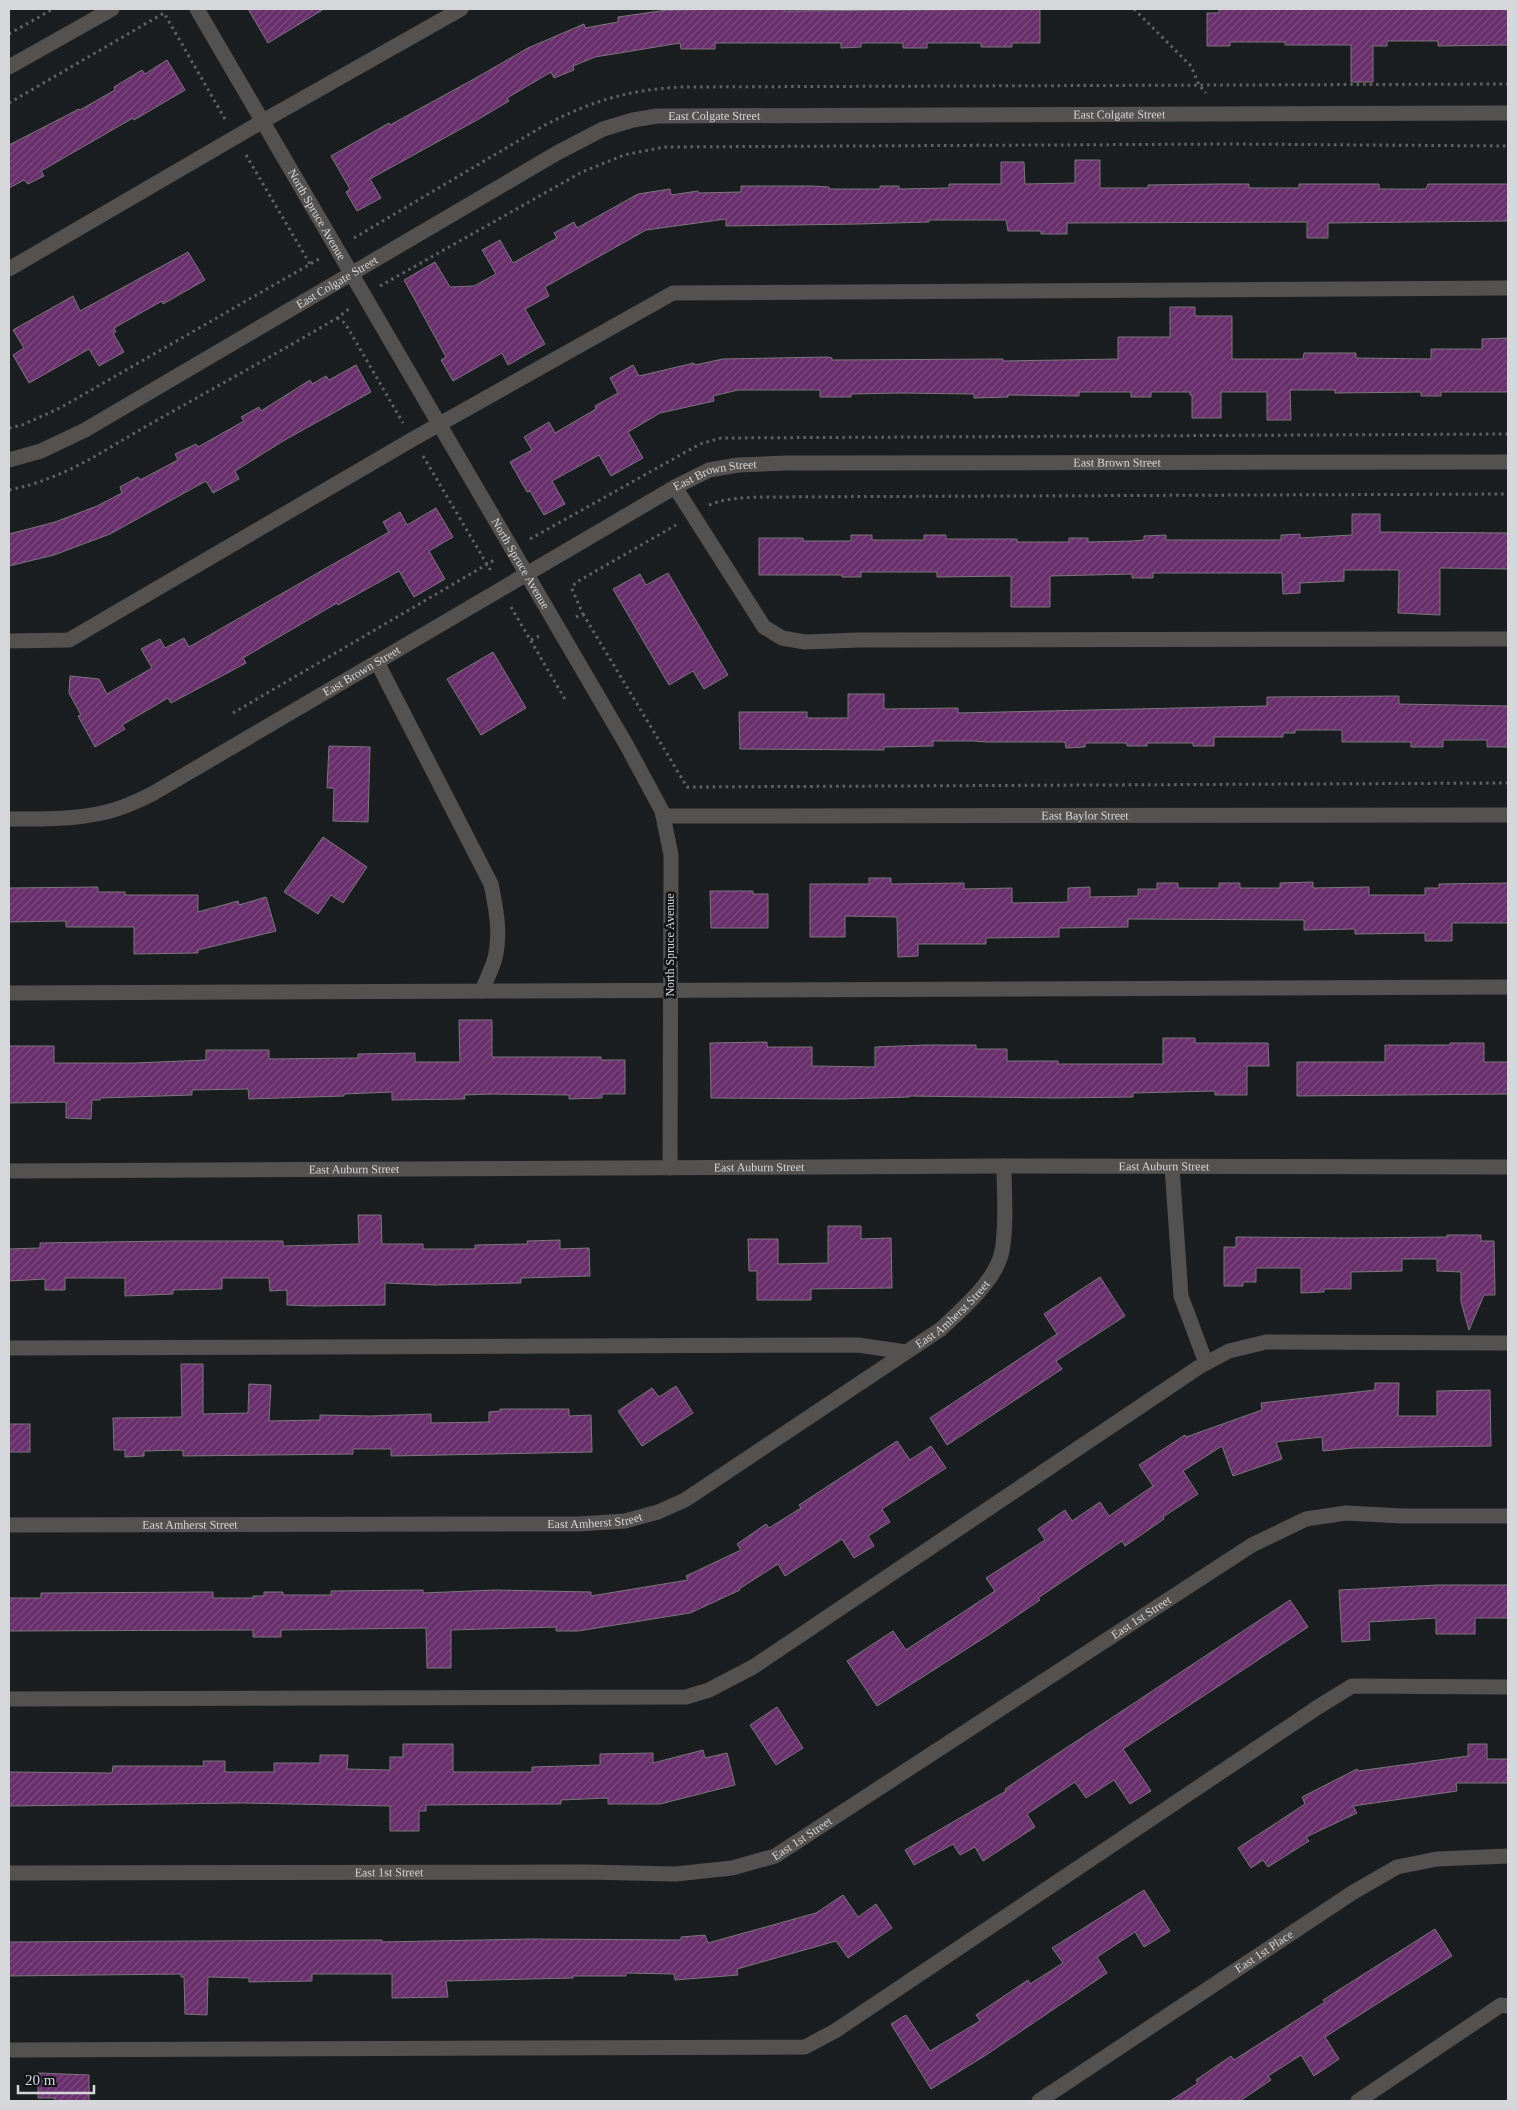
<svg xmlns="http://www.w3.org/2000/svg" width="1517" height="2110" viewBox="0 0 1517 2110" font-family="'Times New Roman',serif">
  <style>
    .building { fill: url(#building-hatch); stroke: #7b777b }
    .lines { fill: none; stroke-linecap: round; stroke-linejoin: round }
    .path { stroke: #606265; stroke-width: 3; stroke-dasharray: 2.5 4; stroke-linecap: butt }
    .minor { stroke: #545250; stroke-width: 15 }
    .labels { text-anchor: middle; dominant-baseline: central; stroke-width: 5; stroke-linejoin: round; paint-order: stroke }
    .street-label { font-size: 12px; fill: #d6d7da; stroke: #121518 }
  </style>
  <defs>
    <pattern id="building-hatch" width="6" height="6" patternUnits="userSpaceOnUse" patternTransform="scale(1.25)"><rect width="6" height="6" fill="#682f6c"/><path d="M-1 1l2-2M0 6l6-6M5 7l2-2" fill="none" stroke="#7d4c80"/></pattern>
  </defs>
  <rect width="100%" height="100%" fill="#1b1e21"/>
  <!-- building -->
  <g class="building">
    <polygon points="248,9 324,9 268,43"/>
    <polygon points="740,9 784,9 784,11 1040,9 1040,43 1012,43 1012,47 981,47 981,43 927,43 927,48 903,48 903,43 861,43 861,47 841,48 841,43 715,43 715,49 681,49 680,43 595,57 573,66 574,70 554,78 551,72 507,98 509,101 477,120 370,179 381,198 357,211 346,192 350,189 331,156 389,123 390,125 474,79 528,48 584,24 585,28 618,22 618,17 667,10"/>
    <polygon points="1219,9 1508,9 1508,45 1438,46 1438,41 1387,41 1387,46 1373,46 1373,82 1351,82 1351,45 1285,45 1285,42 1230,42 1230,46 1207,46 1207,13 1219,13"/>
    <polygon points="167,60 185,90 134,120 133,118 41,171 44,176 28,184 24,180 9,188 9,145 79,109 80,110 115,90 114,87 142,70 145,74"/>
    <polygon points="1075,160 1100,160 1100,188 1148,188 1148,185 1217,184 1249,184 1249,188 1299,188 1299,184 1379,184 1379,189 1426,189 1428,184 1508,184 1508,221 1328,223 1328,238 1307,238 1307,222 1067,223 1067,234 1041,234 1041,231 1008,231 1006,220 929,220 929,222 859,224 726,226 726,219 646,230 545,287 549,296 525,309 545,344 508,365 502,353 453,381 441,360 446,357 404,280 435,262 450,287 474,286 496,274 482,250 500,240 513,263 557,238 554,233 574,222 577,228 638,194 670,189 671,195 698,191 699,193 741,192 741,186 813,186 829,187 829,189 880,189 880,186 899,186 899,189 949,188 949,184 1001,184 1001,162 1024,162 1025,184 1075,183"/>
    <polygon points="188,252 205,280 163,304 162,301 114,328 116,332 113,333 124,352 99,366 89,349 29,383 13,355 24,348 13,330 73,296 80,311"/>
    <polygon points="1170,307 1195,307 1195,316 1232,316 1232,359 1303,359 1304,353 1356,353 1356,358 1431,359 1431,349 1482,349 1482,339 1508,338 1508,392 1441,392 1441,396 1421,396 1421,392 1335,393 1335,390 1290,390 1291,420 1267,420 1267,392 1221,392 1221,418 1192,418 1192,395 1190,395 1190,392 1151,392 1151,397 1131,397 1131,392 1079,392 1079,396 1008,395 1008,397 974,398 974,394 900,393 851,394 851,397 820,397 820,390 738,390 713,396 714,401 660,413 628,432 643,458 611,476 599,455 552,481 565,504 544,515 530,491 527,492 510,462 532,450 524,437 549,422 555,433 596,409 595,406 618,393 610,378 633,365 639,376 694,363 695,365 723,359 827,357 832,358 832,360 1003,359 1003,361 1118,359 1118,337 1170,337"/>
    <polygon points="356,365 371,392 283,441 235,471 239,479 213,493 206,481 110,534 54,555 9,566 9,534 55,522 97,506 122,493 120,487 138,477 140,480 178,460 175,454 196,444 198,447 244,421 241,417 259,407 261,411 310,380 312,384 326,376 329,380"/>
    <polygon points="436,508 453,537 429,551 445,579 414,597 399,571 338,605 337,603 243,658 246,663 171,703 168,698 122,725 125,729 95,747 78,716 81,715 69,693 70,676 99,679 107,694 152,668 141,649 160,639 165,648 184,638 189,647 389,532 383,522 400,512 407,525"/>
    <polygon points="1352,514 1380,514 1380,532 1508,533 1508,569 1440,568 1440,615 1398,613 1399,570 1344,570 1344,581 1300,583 1300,593 1283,594 1282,573 1153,573 1153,578 1132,578 1132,574 1050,576 1050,607 1011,607 1011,576 937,577 937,572 861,572 861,577 842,577 842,575 759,575 759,538 803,538 803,541 851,541 851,535 872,535 872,540 924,540 924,535 946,535 946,539 1017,539 1017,542 1069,542 1069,538 1088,538 1088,542 1132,541 1144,540 1144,536 1166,535 1166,540 1281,540 1281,535 1300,534 1300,538 1352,535"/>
    <polygon points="668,573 728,675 704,689 693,671 669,685 613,589 640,574 646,585"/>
    <polygon points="493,652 526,708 481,735 447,679"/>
    <polygon points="848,694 884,694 884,709 958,708 958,713 1267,706 1267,697 1399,696 1399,704 1508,706 1508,747 1487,747 1487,740 1443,740 1443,747 1411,747 1411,742 1342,742 1342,730 1295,730 1295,733 1283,733 1283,737 1214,737 1214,746 1193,746 1193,743 1147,743 1147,746 1127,746 1127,743 1085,743 1085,747 1066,748 1065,742 986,742 974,741 933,741 933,746 884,747 884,750 740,749 739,712 807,712 807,718 848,718"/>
    <polygon points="329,746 370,747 368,822 333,821 334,788 327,788"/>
    <polygon points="323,837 367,867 343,903 331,895 318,914 284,892"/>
    <polygon points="869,878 891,878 891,884 964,883 964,889 1012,888 1012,903 1068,902 1068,888 1090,887 1090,897 1138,896 1138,889 1157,889 1157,883 1178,883 1178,888 1219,888 1219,883 1240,883 1240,888 1280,888 1280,883 1313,882 1313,888 1369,887 1369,895 1425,895 1425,888 1439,888 1439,884 1508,883 1508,923 1452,923 1452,941 1425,941 1425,933 1355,934 1355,929 1304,930 1304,920 1128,919 1128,927 1059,928 1059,937 986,938 986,944 918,944 918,956 898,957 897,917 845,916 845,937 810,937 810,884 869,884"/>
    <polygon points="98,887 98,892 125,892 125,895 198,895 198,912 238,901 239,905 266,897 276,931 198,950 198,953 134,954 134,927 66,927 66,921 9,922 9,888"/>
    <polygon points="710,891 753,891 753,894 768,894 768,928 711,928"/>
    <polygon points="459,1020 492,1020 492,1057 601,1057 601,1060 625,1060 625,1094 602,1094 602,1098 569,1099 569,1095 492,1094 464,1095 465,1099 392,1100 392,1092 344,1094 344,1096 249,1099 248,1089 192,1090 192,1095 100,1098 100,1100 92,1100 91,1119 66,1118 66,1102 9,1103 9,1046 54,1046 54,1063 135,1063 206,1060 206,1050 269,1050 269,1059 358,1058 358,1054 415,1053 415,1062 460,1062"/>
    <polygon points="1163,1038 1195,1038 1195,1043 1268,1043 1269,1066 1247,1066 1247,1095 1215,1095 1215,1091 1133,1093 1133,1097 1057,1098 909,1096 909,1097 842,1099 711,1098 710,1043 767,1042 767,1047 812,1047 812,1066 875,1067 875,1047 925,1045 976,1045 976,1049 1007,1049 1007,1061 1058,1061 1058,1064 1163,1064"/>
    <polygon points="1450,1043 1484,1043 1484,1062 1508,1062 1508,1094 1297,1096 1297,1062 1385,1062 1385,1045 1450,1045"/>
    <polygon points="358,1215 381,1215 382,1244 423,1244 423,1249 475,1249 475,1245 528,1244 527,1241 560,1240 560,1249 589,1248 590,1276 521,1278 521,1283 435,1285 385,1283 385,1305 315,1306 287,1305 287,1290 270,1291 269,1278 222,1278 222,1289 173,1290 173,1294 125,1296 125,1278 65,1278 65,1290 45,1290 45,1279 9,1281 9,1249 40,1248 40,1243 171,1241 283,1241 283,1246 359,1244"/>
    <polygon points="828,1226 861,1226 861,1239 891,1238 892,1288 811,1289 811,1300 757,1300 757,1271 749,1271 748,1239 778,1239 778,1264 828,1263"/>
    <polygon points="1447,1235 1481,1235 1481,1241 1494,1241 1495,1295 1484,1295 1469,1330 1461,1302 1461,1272 1437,1271 1437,1259 1402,1259 1402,1271 1351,1272 1351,1289 1324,1289 1324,1292 1301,1293 1301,1268 1256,1268 1256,1282 1243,1282 1243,1286 1224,1286 1224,1247 1236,1247 1236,1237 1351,1238 1447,1237"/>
    <polygon points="1100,1277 1125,1316 1056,1361 1062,1369 947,1445 930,1418 1057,1334 1044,1314"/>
    <polygon points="181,1364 203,1364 203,1414 248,1413 249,1384 271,1385 269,1421 320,1420 320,1415 370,1416 431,1414 431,1423 489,1422 489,1412 500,1411 500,1409 569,1409 569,1416 591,1415 592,1452 391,1456 391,1449 353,1449 353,1454 183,1456 183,1450 144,1451 144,1456 125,1457 125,1450 114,1450 113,1418 182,1417"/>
    <polygon points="1375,1383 1399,1383 1398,1416 1437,1416 1437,1391 1490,1390 1491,1446 1353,1448 1323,1451 1322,1437 1276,1442 1282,1459 1233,1476 1222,1446 1183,1471 1198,1494 1163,1517 1164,1519 1125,1546 1122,1541 1038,1598 1040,1600 990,1634 877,1706 847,1661 893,1631 906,1650 995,1591 986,1578 1045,1540 1038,1529 1065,1510 1072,1521 1100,1502 1109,1516 1153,1486 1139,1465 1185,1435 1186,1437 1262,1410 1261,1403 1375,1390"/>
    <polygon points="676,1386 693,1413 642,1446 618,1411 652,1388 659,1397"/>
    <rect x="9" y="1424" width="21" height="28"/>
    <polygon points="897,1441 910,1460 931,1446 946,1468 882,1509 890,1522 868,1536 874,1546 854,1558 842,1539 785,1576 778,1564 739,1589 740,1590 690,1613 578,1631 556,1631 556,1627 451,1630 451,1668 427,1668 426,1628 281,1630 281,1637 253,1637 253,1630 9,1631 9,1598 41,1598 41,1593 213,1592 213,1598 253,1598 253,1596 264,1596 264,1592 283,1592 283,1595 331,1595 331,1591 423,1590 423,1593 495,1590 591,1592 591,1596 688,1580 686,1576 741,1550 737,1544 766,1524 769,1528 801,1508 799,1505"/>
    <polygon points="1437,1585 1508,1585 1508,1618 1475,1618 1475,1634 1436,1634 1436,1618 1369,1622 1370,1640 1342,1642 1339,1590"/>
    <polygon points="1290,1600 1308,1627 1123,1749 1151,1791 1130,1804 1114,1780 1086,1798 1075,1782 1027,1814 1035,1827 983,1861 975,1847 960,1855 953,1844 914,1865 905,1850 1006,1791 1005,1789 1057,1754"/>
    <polygon points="777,1707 803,1748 776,1765 750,1725"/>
    <polygon points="403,1744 453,1744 453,1772 532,1772 532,1767 600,1765 600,1754 653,1753 653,1763 703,1750 705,1758 727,1753 735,1785 660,1804 608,1804 608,1798 561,1800 561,1804 426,1805 426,1811 419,1811 419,1831 390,1831 390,1806 242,1803 9,1806 9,1772 112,1773 113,1766 204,1766 203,1761 225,1761 225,1772 274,1772 274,1763 320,1763 320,1755 348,1755 347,1769 390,1770 390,1757 403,1757"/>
    <polygon points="1468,1744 1487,1744 1487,1759 1508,1759 1508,1783 1456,1783 1457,1791 1353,1806 1357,1813 1306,1837 1309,1841 1268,1867 1263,1860 1251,1868 1238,1848 1305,1804 1302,1797 1357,1769 1358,1771 1468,1756"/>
    <polygon points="1144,1890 1170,1931 1144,1947 1135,1932 1097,1957 1107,1973 986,2055 931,2089 891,2024 906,2015 930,2051 980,2021 976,2015 1028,1980 1030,1984 1063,1963 1052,1948"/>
    <polygon points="843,1895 858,1917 876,1904 892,1928 848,1958 836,1941 737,1969 738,1975 675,1980 674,1974 626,1973 626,1976 573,1976 573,1978 446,1981 448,1997 392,1998 392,1974 312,1974 312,1981 249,1982 249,1978 208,1977 207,2015 185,2014 184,1977 181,1977 181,1974 9,1976 9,1942 382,1940 382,1942 530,1939 681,1940 681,1937 705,1935 708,1943 816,1913"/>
    <polygon points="1435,1929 1452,1956 1325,2037 1339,2059 1314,2076 1301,2055 1268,2076 1271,2080 1240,2101 1170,2101 1198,2083 1196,2080 1231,2056 1234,2060 1325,2002 1323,2000"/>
    <polygon points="38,2073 89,2075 89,2101 55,2101 55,2098 38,2098"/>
  </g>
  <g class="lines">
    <!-- path -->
    <g class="path">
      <polyline points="1134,9 1191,66 1199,85 1206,93"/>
      <polyline points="9,34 53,9"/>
      <polyline points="9,103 164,13 225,119"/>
      <polyline points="246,155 310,264"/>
      <path d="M354,238L545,125C592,101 627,90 681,87L1508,84"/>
      <polyline points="380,286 582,172 624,155 664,147 1230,144 1508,146"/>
      <polyline points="337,318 345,323 403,423"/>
      <polyline points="9,428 22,425 60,408 319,259"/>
      <polyline points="423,456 491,571"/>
      <path d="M9,490C67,478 102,451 152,423C214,388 276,354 337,318L349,309"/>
      <path d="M709,505C726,498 741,498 759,497L1508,494"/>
      <polyline points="530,539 700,444 721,438 1508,434"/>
      <polyline points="511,607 566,701"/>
      <polyline points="583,614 687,787 1508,783"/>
      <polyline points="576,617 583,614 572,589 575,583 676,525"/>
      <polyline points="531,640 539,636"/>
      <polyline points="233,713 496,559"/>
    </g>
    <!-- minor -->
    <g class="minor">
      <path id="s1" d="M197,9L627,746L662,811L671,855L670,1168"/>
      <polyline points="9,67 112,9"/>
      <polyline points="9,269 263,121 461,9"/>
      <path id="s2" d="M9,460L41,451L85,430L557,153L603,129L633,120L657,116L1508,113"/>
      <polyline points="675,487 764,627 782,638 805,642 859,640 1508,639"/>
      <polyline points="9,641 69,640 413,439 673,293 1508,288"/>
      <path d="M377,662L491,884C496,908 501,933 495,958C492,969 486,980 482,991"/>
      <path id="s3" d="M663,816L1508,815"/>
      <path id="s4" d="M9,819C45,819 86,820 120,808C131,804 142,799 152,794L675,487L709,470L738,465L785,463L1508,462"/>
      <polyline points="9,993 1508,987"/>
      <polyline points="1172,1167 1181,1296 1206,1363"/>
      <path id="s5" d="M9,1171L1004,1166L1508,1167"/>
      <polyline points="9,1348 858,1345 906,1352"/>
      <path id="s6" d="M9,1525L579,1524L625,1521L658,1512L685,1500L941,1329C962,1309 996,1281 1002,1251C1007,1224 1004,1194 1004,1166"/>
      <polyline points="9,1699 686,1697 709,1690 753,1667 1199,1367 1229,1351 1266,1342 1508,1343"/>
      <path id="s7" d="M9,1873L586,1872L675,1874L732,1868L775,1856L1252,1545L1306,1519L1346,1513L1403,1516H1508"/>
      <polyline points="9,2050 805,2047 835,2031 1318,1707 1352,1686 1508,1687"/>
      <path id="s8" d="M1039,2101L1352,1893L1397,1867L1437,1859L1508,1856"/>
      <polyline points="1358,2101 1501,2005 1508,2006"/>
    </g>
  </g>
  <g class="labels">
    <!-- street labels -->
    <g class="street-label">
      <text stroke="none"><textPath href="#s2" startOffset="1199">East Colgate Street</textPath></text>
      <text stroke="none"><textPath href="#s2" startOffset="794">East Colgate Street</textPath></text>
      <text stroke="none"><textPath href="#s1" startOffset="238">North Spruce Avenue</textPath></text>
      <text stroke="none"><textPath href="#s2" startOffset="374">East Colgate Street</textPath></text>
      <text stroke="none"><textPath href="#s4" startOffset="1200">East Brown Street</textPath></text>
      <text stroke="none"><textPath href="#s4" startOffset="796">East Brown Street</textPath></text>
      <text stroke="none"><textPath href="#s1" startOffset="642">North Spruce Avenue</textPath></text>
      <text stroke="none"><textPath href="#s4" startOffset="390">East Brown Street</textPath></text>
      <text stroke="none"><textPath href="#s3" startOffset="422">East Baylor Street</textPath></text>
      <text transform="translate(670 945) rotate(-90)">North Spruce Avenue</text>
      <text stroke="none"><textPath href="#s5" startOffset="750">East Auburn Street</textPath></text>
      <text stroke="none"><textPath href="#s5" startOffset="1155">East Auburn Street</textPath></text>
      <text stroke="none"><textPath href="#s5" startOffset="345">East Auburn Street</textPath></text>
      <text stroke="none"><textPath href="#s6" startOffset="1006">East Amherst Street</textPath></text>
      <text stroke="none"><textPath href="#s6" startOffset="586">East Amherst Street</textPath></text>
      <text stroke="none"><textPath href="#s6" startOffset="181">East Amherst Street</textPath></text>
      <text stroke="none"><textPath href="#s7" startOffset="1205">East 1st Street</textPath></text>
      <text stroke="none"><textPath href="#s7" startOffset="800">East 1st Street</textPath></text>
      <text stroke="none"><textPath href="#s7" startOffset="380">East 1st Street</textPath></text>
      <text stroke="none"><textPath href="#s8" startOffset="270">East 1st Place</textPath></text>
    </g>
  </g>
  <!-- border -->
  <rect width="1517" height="2110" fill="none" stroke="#d6d7da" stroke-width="20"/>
  <!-- scale -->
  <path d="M18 2085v8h76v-8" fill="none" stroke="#d6d7da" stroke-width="2.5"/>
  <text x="25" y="2085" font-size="15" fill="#d6d7da" stroke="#121518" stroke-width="4" paint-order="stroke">20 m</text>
</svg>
